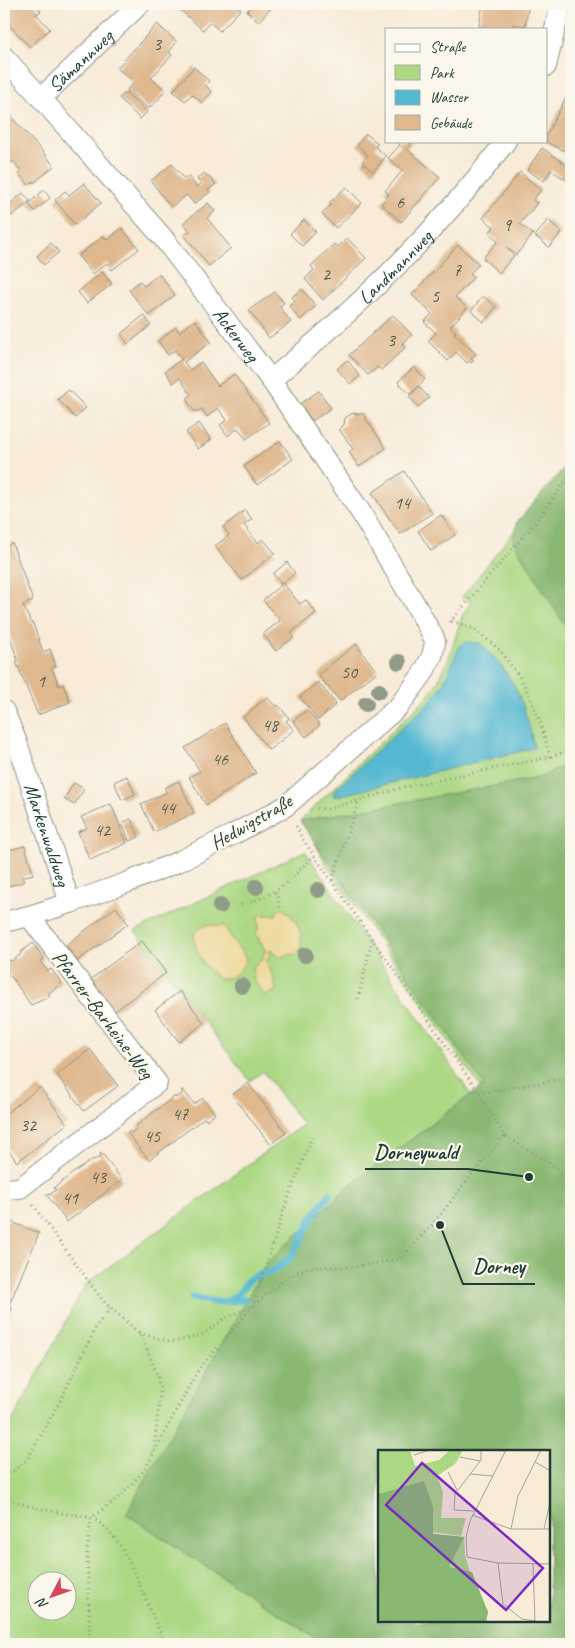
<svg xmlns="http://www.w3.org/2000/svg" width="575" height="1648" viewBox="0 0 575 1648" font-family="Caveat,sans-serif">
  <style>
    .green { fill: #acd884; stroke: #668a5c; fill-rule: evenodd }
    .forest { fill: #89b872; stroke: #547a53; fill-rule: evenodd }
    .sand { fill: #eeda9e; stroke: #868c69 }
    .water { fill: #54b8d2; stroke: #3a7a83 }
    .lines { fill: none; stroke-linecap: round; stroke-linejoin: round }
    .stream { stroke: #54b8d2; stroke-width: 7 }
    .building { fill: #dfb88e }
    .street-casing { stroke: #8c9486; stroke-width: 22 }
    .path { stroke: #8c9486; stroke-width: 3; stroke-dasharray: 1 4; stroke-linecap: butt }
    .street { stroke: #fff; stroke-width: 20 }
    .tree { fill: #909c87 }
    .labels { text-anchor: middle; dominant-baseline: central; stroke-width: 4.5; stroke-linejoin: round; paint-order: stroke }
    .number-label { font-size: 18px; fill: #4f5c4a }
    .street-label { font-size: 20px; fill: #1f3d34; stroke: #fbf7ec }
    .inset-road { fill: none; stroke: #a1a596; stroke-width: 1 }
    .view { fill: #7b2cbf; fill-opacity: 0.15; stroke: #7b2cbf; stroke-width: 2.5 }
    .inset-edge { fill: none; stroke: #1f3d34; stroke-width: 2.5 }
    .leader { fill: none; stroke: #1f3d34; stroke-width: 2 }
    .callout-dot { fill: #1f3d34; stroke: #fbf7ec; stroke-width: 2 }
    .callout-label { font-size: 21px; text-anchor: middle; font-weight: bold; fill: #1f3d34; stroke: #fbf7ec; stroke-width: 4.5; stroke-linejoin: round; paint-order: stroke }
  </style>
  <rect width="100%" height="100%" fill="#fbf7ec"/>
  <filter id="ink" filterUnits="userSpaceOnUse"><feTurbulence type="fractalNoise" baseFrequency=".02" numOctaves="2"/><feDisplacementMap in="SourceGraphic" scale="10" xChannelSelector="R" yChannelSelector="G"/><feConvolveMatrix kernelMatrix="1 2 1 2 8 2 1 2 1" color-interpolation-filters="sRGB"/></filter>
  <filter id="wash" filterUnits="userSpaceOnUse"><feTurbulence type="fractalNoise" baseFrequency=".0096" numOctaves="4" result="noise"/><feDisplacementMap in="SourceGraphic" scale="20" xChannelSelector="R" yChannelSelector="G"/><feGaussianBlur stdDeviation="1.12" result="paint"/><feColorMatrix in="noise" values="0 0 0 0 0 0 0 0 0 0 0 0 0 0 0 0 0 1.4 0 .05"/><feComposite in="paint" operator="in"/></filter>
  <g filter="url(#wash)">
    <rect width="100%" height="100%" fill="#f8ebd8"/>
    <!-- green -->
    <path class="green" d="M571,459V622L555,609L571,635V1644H342L201,1563L325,1644H13L4,1638V1437L86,1284L291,1133L303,1125L263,1071L250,1081L135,931L305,851L471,1095L349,1186L267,1263L206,1373L493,1105L326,864L315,843V832L328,816L300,821L429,695L438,681L449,658L462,616L471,602L462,597ZM379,1452H549V1622H379ZM38,1580H68V1610H38Z"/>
    <!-- forest -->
    <g class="forest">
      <polygon points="571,460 571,635 513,541 517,522"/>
      <path d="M571,763V1644H325L126,1514L267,1263L349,1186L484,1085L300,821L538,778ZM379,1452H549V1622H379Z"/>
    </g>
    <!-- sand -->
    <g class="sand">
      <path d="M283,909C297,917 307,939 298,954L285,955L281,958L271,950L268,952L270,956L266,961L274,979L276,990L266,996C258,988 250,976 253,966L262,960L265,950L256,934L259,926L257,918L261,915H276L278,910Z"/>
      <path d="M207,925L225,926C230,938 239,947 246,959C241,972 234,979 219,979C204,966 195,955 194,934L200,928Z"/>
    </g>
    <!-- water -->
    <path class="water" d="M467,642L480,643C515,677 525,702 534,748L334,797V791L431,701L443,684L460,645Z"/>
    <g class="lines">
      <!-- stream -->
      <g class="stream">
        <polyline points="192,1298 216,1302 244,1300"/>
        <polyline points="229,1301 239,1293 249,1280 257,1275 268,1273 277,1269 291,1257 316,1212 330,1194"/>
      </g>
    </g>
    <g id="blocks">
      <!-- building -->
      <g class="building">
        <polygon points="4,4 34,4 41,11 36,14 50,29 30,47 7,23 5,25 4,24"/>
        <polygon points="184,4 235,4 241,9 220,31 210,22 203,30 179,9"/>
        <polygon points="254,4 268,4 272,7 258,22 247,11"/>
        <polygon points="483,4 529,4 525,26 513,24 513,29 488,29 479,26"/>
        <polygon points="157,24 177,42 169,52 172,55 151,78 165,90 158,100 148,109 127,90 134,82 117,68"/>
        <polygon points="194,67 209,81 205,85 212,92 202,103 192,94 185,101 173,91"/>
        <polygon points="571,88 571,150 569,153 546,142 546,136"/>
        <polygon points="126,92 147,112 140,119 119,98"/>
        <polygon points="4,109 43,152 54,166 34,183 33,181 29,185 19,174 21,171 13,161 4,170"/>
        <polygon points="366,134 378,143 375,147 386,156 373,172 362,162 368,155 357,145"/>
        <polygon points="396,141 413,141 407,149 440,177 401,222 381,204 389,194 385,191 403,170 388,158 400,145"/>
        <polygon points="542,148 571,168 571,176 568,181 551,170 544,181 527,170"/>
        <polygon points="172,164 184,179 188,176 197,187 201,184 197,179 204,173 216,184 208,190 210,192 194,204 187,195 171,207 151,181"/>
        <polygon points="520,172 541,190 533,200 537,203 520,224 533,234 516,255 506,247 514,256 499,273 483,258 498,241 489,233 494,227 483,218"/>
        <polygon points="84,183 101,203 75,225 55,200 65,191 69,195"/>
        <polygon points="346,187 362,203 336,228 322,214 331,205 329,203"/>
        <polygon points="44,190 50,198 35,211 28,204"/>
        <polygon points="23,193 30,201 12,216 5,208"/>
        <polygon points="208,203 215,211 207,218 231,248 209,266 184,235 190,231 183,223"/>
        <polygon points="304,220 316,232 302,246 290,234"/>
        <polygon points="548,220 562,232 549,247 535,236"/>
        <polygon points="122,228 139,249 112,270 107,263 93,274 78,256 103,236 107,240"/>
        <polygon points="347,238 366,258 323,300 305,279 314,270 311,266 334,244 338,247"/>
        <polygon points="51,243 59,252 44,265 37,256"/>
        <polygon points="458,245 479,264 470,274 474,277 455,297 467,308 450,327 456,332 454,333 476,354 471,359 473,361 471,363 469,361 467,363 456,352 448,361 428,341 436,333 424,322 432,314 412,295"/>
        <polygon points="102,272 112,284 87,303 78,292"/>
        <polygon points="159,274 175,295 149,316 129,290 140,281 144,286"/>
        <polygon points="302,289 316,306 300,320 289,306 295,300 292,297"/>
        <polygon points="275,292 284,303 279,306 291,322 269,338 249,310"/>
        <polygon points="483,296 496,307 484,322 471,311"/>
        <polygon points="144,315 151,325 128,344 121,334"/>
        <polygon points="393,315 412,335 402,344 405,348 381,370 378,367 368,375 349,355"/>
        <polygon points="195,320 211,342 184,362 190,370 201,362 218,386 234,374 269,423 246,439 238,428 228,436 220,425 227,420 218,408 207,417 202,409 199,411 194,411 188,402 188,397 191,395 180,378 173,383 165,371 182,359 175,350 168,355 158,341 176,327 179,332"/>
        <polygon points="347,360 360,376 350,384 337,369"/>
        <polygon points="414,367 425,379 410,394 398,382"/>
        <polygon points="419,387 429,398 418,407 409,396"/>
        <polygon points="69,390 86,408 75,418 58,399"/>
        <polygon points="319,391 331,408 312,421 300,404"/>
        <polygon points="353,413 360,414 362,413 386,448 359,467 349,452 353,449 339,429 344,425 345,418"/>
        <polygon points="199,423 211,440 198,449 186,432"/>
        <polygon points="280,441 293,459 257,485 244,466"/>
        <polygon points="404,471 432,513 400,534 372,493"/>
        <polygon points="4,504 11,518 4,522"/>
        <polygon points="245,510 252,519 244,525 258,543 263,539 275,553 242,580 215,546 229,535 223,527"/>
        <polygon points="441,515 455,535 431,551 418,531"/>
        <polygon points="12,543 33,601 23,605 31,623 33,623 43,652 50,649 56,666 52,668 59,686 63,684 70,702 38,715 16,662 18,661 5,622 10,620 4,607 4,548"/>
        <polygon points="287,562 295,573 283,583 300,604 306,600 316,613 291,633 294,637 276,651 263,634 280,621 263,600 282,584 273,574"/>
        <polygon points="356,644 377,672 340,701 318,675"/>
        <polygon points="318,682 336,704 318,720 300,697"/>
        <polygon points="267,697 276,707 278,705 289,718 286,721 294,730 269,750 243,717"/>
        <polygon points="307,710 320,725 306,737 293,721"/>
        <polygon points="225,723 256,773 206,805 189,777 200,771 185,748"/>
        <polygon points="127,776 135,794 122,800 114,782"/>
        <polygon points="179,781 194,813 154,832 141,804 167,792 164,788"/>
        <polygon points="74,783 84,789 74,805 64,799"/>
        <polygon points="111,804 127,843 90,860 78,832 87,828 81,817"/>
        <polygon points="131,819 139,837 129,841 122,823"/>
        <polygon points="25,846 33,874 22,877 24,882 4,887 4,851"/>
        <polygon points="116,907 128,924 77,961 66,945"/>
        <polygon points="142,941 166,973 115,1011 91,979"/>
        <polygon points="33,943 44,959 40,961 48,971 51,969 62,983 49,993 49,997 31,1005 10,975 4,980 4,963 8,960 12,961 20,955 21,952"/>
        <polygon points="180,991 204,1023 179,1042 155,1010"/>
        <polygon points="90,1049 118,1086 84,1111 57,1075"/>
        <polygon points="248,1083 286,1133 270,1144 232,1095"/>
        <polygon points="40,1087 67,1124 17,1162 4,1144 4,1115"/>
        <polygon points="183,1090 194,1104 203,1098 215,1114 206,1120 204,1118 149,1160 127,1132 129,1131 131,1133 138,1128 136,1126 155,1111 175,1096 176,1098 183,1093 181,1091"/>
        <polygon points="101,1152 122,1180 67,1222 46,1194 47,1193 49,1195 56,1190 54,1188 73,1173 93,1159 94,1160 101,1156 100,1153"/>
        <polygon points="4,1219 39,1233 9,1305 12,1307 4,1328"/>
      </g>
    </g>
  </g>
  <g filter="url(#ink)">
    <use href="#blocks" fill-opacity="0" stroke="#8c9486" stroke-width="1"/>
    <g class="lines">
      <!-- street casing -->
      <g class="street-casing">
        <g id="street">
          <path id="s1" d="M4,57L41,98L164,239L271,380L360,511L419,611L434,638L435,643L432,656L422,675L399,706L286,806L234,834L180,861L126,883L70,903L29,916L4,922"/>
          <polyline points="546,66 561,4"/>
          <path id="s2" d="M41,98L140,4"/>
          <path id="s3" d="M271,380C357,308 438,231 506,141"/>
          <path id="s4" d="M4,711L17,743L70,903"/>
          <polyline points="4,1189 20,1188 157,1083 29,916"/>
        </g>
      </g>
      <!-- path -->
      <g class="path">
        <polyline points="452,621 474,629 500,650 523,682 540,722 550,757"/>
        <polyline points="450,622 538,519 571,474"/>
        <polyline points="317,808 328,809 404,787 550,757 571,750"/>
        <polyline points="296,826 302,838 479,1093 505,1136 571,1176"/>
        <polyline points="332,880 359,800"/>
        <path d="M276,892C279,898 278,904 281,910"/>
        <path d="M241,905C277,895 289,882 314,855"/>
        <polyline points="358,999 372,940"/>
        <polyline points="479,1093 571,1078"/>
        <polyline points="33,1205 103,1301 139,1333 144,1341 158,1377 160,1394 154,1448 152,1453"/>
        <polyline points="139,1333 171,1342 186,1339 203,1334 224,1319 253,1306 289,1276 309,1267 353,1267 400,1259 433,1224 473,1173 505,1136"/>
        <path d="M4,1475C14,1471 21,1466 28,1458L59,1403L97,1325L111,1308"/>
        <path d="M4,1497C24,1506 45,1510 67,1514C75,1515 83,1515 90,1518C126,1529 148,1613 166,1644"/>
        <polyline points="90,1644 87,1551 91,1518 122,1495 145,1469 198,1370 253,1306 284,1209 312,1137"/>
      </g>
      <!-- street -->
      <use href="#street" class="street"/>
    </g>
    <!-- trees -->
    <g class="tree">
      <circle cx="399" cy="662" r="8"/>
      <circle cx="379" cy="691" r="8"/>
      <circle cx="366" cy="704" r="8"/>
      <circle cx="256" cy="887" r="8"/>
      <circle cx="318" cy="890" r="8"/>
      <circle cx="220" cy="906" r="8"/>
      <circle cx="305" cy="955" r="8"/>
      <circle cx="242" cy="986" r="8"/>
    </g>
  </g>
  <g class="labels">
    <!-- number labels -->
    <g class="number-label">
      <text x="157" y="44">3</text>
      <text x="400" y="202">6</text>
      <text x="507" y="225">9</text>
      <text x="457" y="270">7</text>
      <text x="326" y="274">2</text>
      <text x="435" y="296">5</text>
      <text x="391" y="340">3</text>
      <text x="402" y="503">14</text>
      <text x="349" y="672">50</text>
      <text x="41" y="681">1</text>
      <text x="270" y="725">48</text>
      <text x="220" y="759">46</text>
      <text x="167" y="808">44</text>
      <text x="102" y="830">42</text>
      <text x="180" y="1114">47</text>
      <text x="28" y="1125">32</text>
      <text x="152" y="1136">45</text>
      <text x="98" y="1177">43</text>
      <text x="70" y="1198">41</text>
    </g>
    <!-- street labels -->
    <g class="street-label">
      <text stroke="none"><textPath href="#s2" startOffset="54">Sämannweg</textPath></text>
      <text stroke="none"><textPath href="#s3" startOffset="168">Landmannweg</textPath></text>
      <text stroke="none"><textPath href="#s1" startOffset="362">Ackerweg</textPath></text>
      <text transform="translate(251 822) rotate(-30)">Hedwigstraße</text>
      <text stroke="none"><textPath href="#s4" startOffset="131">Markenwaldweg</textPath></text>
      <text transform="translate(103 1015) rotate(53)">Pfarrer-Barheine-Weg</text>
    </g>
  </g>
  <!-- overview -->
  <g transform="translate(378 1450)">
    <rect width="172" height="172" fill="#f8ebd8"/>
    <path d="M4,0H32L37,16L61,10L72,0H85L77,14L59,26L65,42L63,68H88L83,86L55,82L52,49L49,83L86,87L87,105L96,137L110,161L108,172H0L25,37L0,44V2Z" fill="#acd884"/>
    <path d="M46,31L55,57V84L86,87L71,117L94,122L110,162L108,172H0V44Z" fill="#89b872"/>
    <path class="inset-road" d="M110,0L128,1M128,0L92,71L88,87L89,107L120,113L173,114M36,5L52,0M82,7L102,11M157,12L173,21M70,22L79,40M93,24L115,26M96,61L76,60L77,44L103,10V0M94,65L133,79H173M133,79L140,46L163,0M166,79L173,48M120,113L125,154L144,169L157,171M155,114L157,172"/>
    <path class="view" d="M44,13L165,118L128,160L8,55Z"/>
    <rect width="172" height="172" class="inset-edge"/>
  </g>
  <!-- callouts -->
  <path class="leader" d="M529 1177L468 1169H365M440 1225L463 1284H535"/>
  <g class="callout-dot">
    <circle cx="529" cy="1177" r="5"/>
    <circle cx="440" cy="1225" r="5"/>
  </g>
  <g class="callout-label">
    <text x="416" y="1159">Dorneywald</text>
    <text x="499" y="1273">Dorney</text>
  </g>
  <!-- margin -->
  <rect width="575" height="1648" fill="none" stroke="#fbf7ec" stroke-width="20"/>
  <!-- legend -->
  <rect x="385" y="28" width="162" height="115" fill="#fbf7ec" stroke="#a3ada2"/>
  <rect x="395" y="44" width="25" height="8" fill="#ffffff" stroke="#a3ada2"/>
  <text x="430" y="52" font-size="15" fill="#1f3d34">Straße</text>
  <rect x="395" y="65" width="25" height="15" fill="#acd884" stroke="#a3ada2"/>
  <text x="430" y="78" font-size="15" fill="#1f3d34">Park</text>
  <rect x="395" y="90" width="25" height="15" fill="#54b8d2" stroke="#a3ada2"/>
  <text x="430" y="102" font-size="15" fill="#1f3d34">Wasser</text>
  <rect x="395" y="115" width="25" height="15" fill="#dfb88e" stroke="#a3ada2"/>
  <text x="430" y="128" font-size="15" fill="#1f3d34">Gebäude</text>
  <!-- north arrow -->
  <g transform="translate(52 1596) rotate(229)"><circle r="24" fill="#fbf7ec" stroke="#a3ada2"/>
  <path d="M0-4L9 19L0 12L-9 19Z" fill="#d1495b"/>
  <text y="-8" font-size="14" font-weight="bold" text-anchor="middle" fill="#1f3d34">N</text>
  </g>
</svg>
